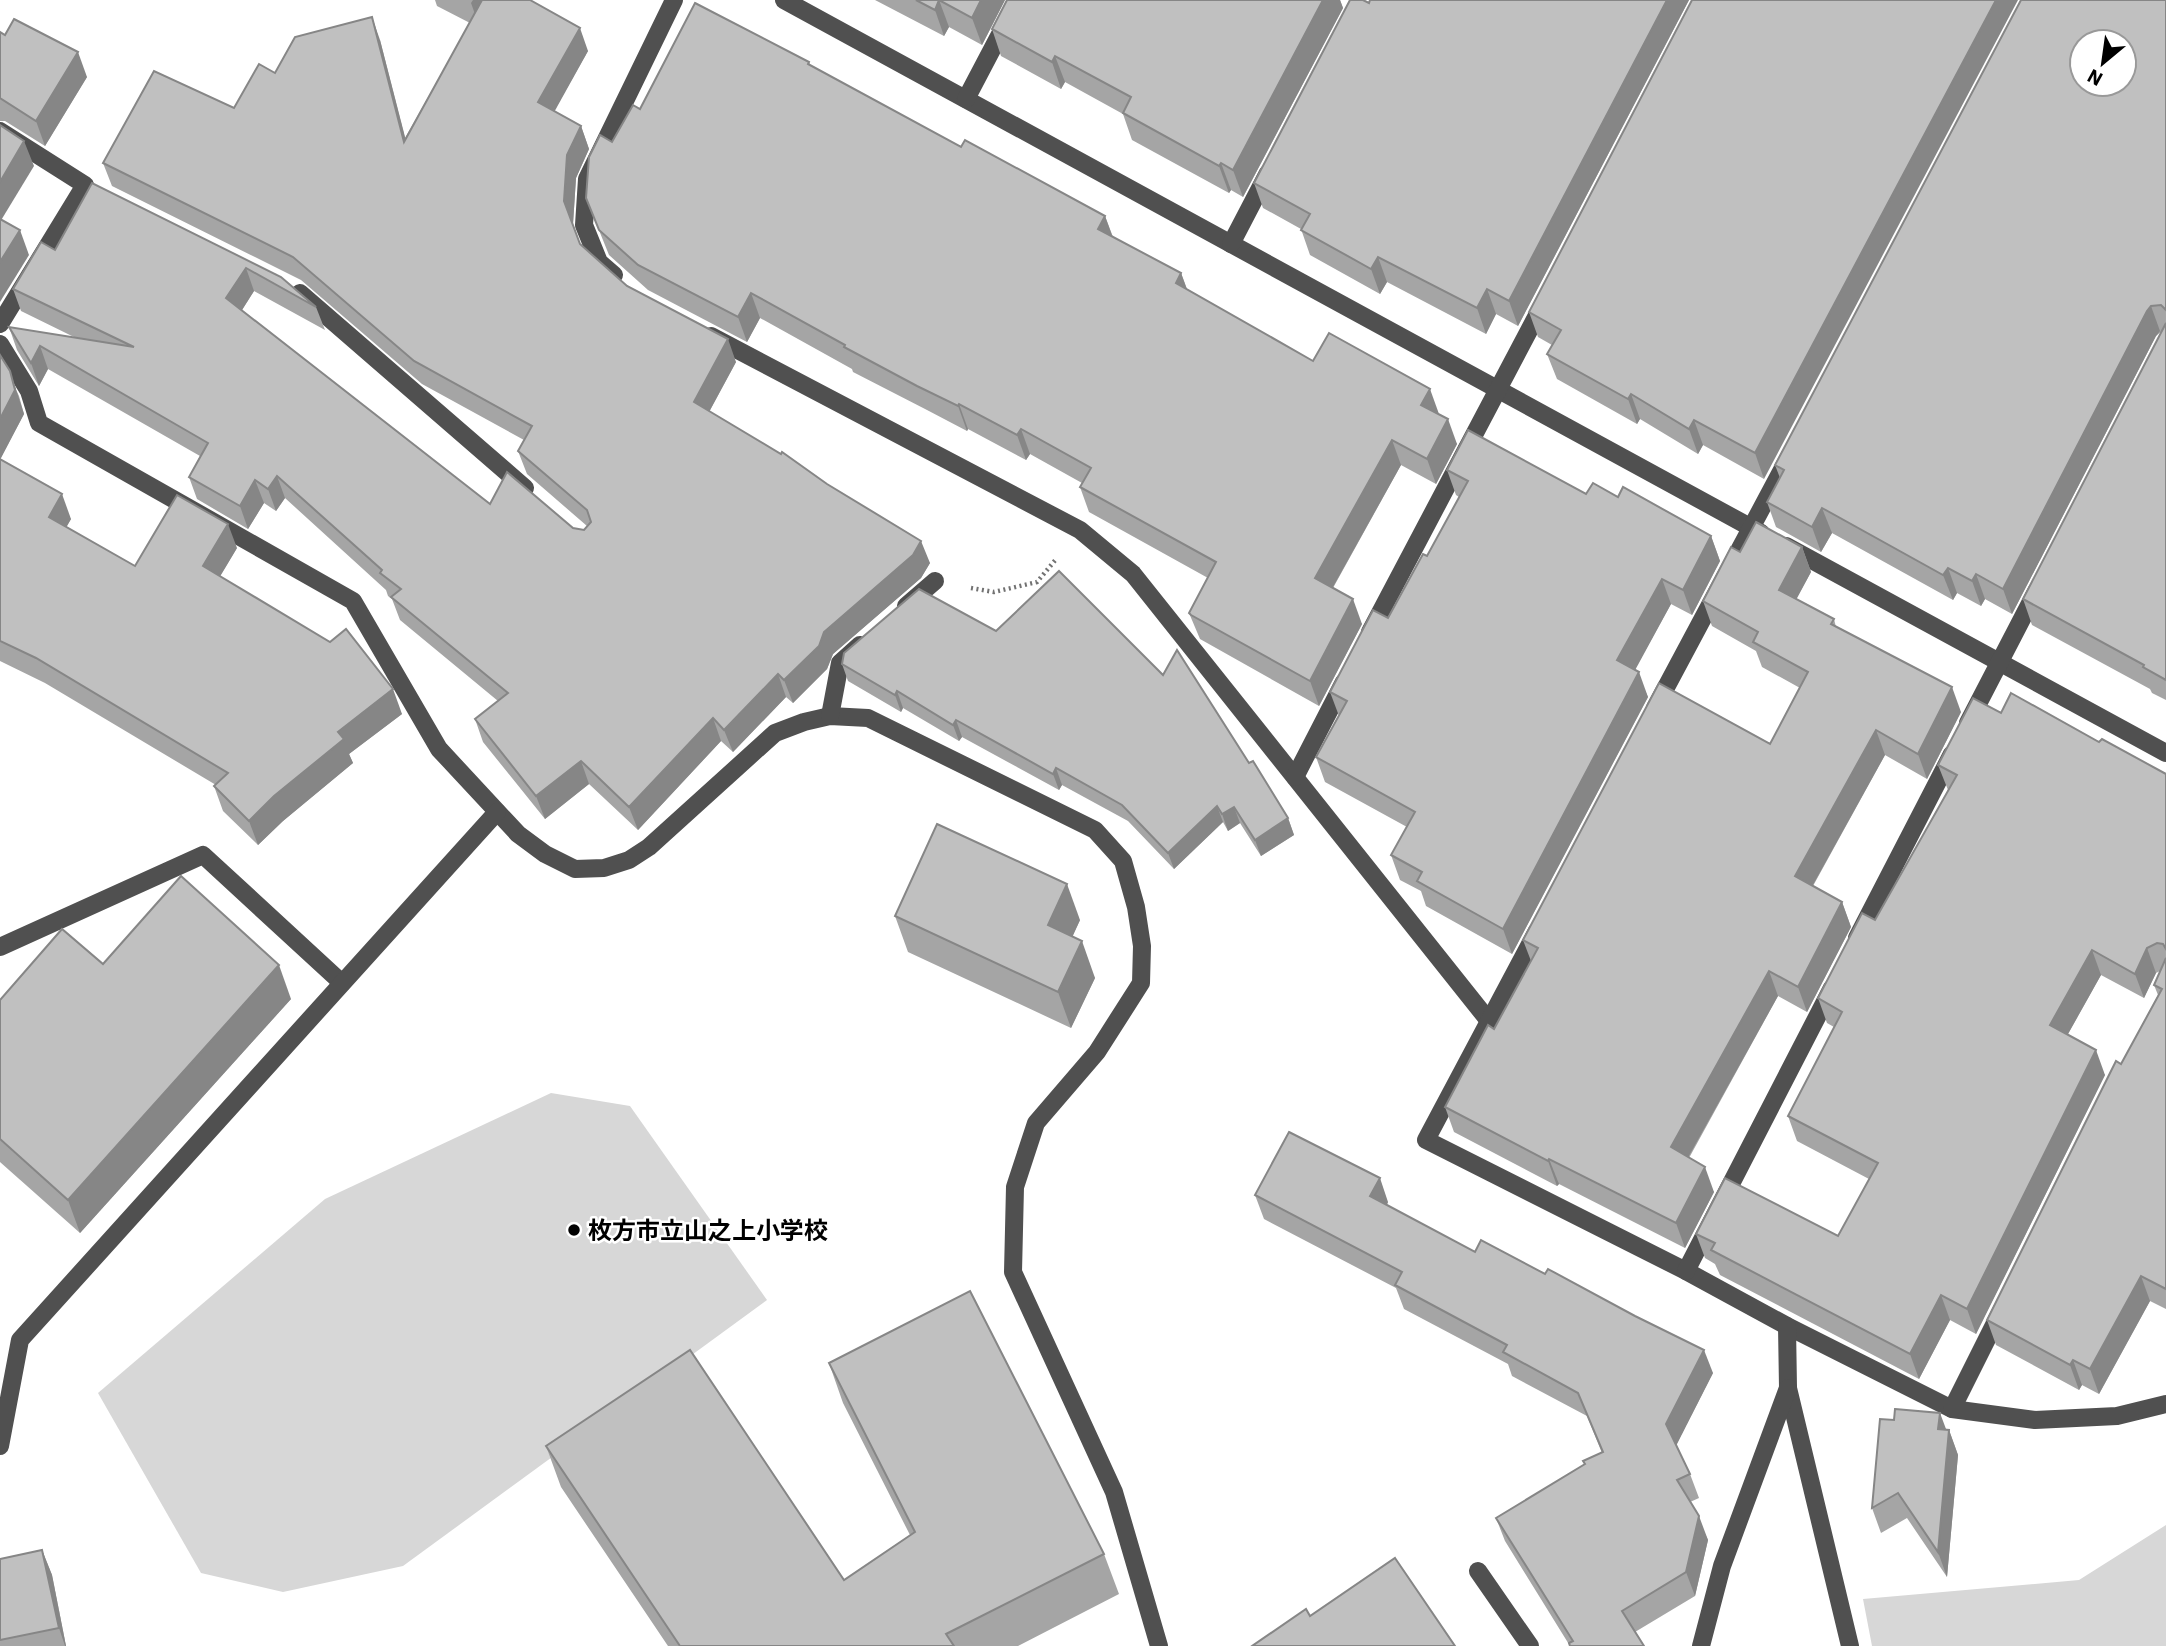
<svg xmlns="http://www.w3.org/2000/svg" width="2166" height="1646" viewBox="0 0 2166 1646" font-family="'IBM Plex Sans','Noto Sans JP',sans-serif">
  <style>
    .green { fill: #d7d7d7 }
    .lines { fill: none; stroke-linecap: round; stroke-linejoin: round }
    .path { stroke: #727272; stroke-width: 4.5; stroke-dasharray: 2 3.5; stroke-linecap: butt }
    .minor { stroke: #505050; stroke-width: 18 }
    .wall { fill: #a5a5a5 }
    .shaded-wall { fill: #868686 }
    .building { fill: #c0c0c0; stroke: #868686; stroke-width: 2; fill-rule: evenodd }
    .poi-dot { fill: #000; stroke: #fff; stroke-width: 2.5 }
    .labels { text-anchor: middle; dominant-baseline: central; stroke-width: 5; stroke-linejoin: round; paint-order: stroke }
    .poi-label { font-size: 24px; font-weight: bold; fill: #000; stroke: #fff; text-anchor: start }
  </style>
  <rect width="100%" height="100%" fill="#fff"/>
  <!-- green -->
  <g class="green">
    <polygon points="551,1093 630,1106 767,1300 403,1566 283,1592 201,1573 98,1393 325,1199"/>
    <polygon points="2166,1525 2166,1646 1872,1646 1863,1599 2079,1580"/>
  </g>
  <g class="lines">
    <!-- path -->
    <polyline class="path" points="971,588 994,592 1037,582 1057,558"/>
    <!-- minor -->
    <g class="minor">
      <polyline points="784,0 1761,533"/>
      <polyline points="966,99 1018,0"/>
      <polyline points="0,131 85,185 0,324"/>
      <polyline points="1231,244 1268,173"/>
      <polyline points="614,275 599,262 584,225 587,179 674,0"/>
      <polyline points="300,293 525,488"/>
      <polyline points="711,336 1080,530 1133,574 1489,1021"/>
      <polyline points="0,344 29,391 39,423 353,601 439,749 518,834 545,854 575,869 604,868 629,860 649,847 775,733 804,722 830,716 868,718 1095,830 1123,861 1136,907 1142,946 1141,983 1097,1052 1036,1123 1015,1187 1013,1272 1114,1492 1159,1646"/>
      <polyline points="1786,546 2166,753"/>
      <polyline points="906,606 935,581"/>
      <polyline points="1370,632 1543,304"/>
      <polyline points="1655,708 1790,455"/>
      <polyline points="830,716 840,663 860,645"/>
      <polyline points="1968,723 2037,590"/>
      <polyline points="1295,777 1344,682"/>
      <polyline points="1537,931 1426,1140 1686,1271 1787,1326 1952,1409 2035,1420 2117,1416 2166,1404"/>
      <polyline points="1857,938 1952,754"/>
      <polyline points="0,947 203,855 342,983"/>
      <polyline points="1686,1271 1832,988"/>
      <polyline points="1787,1326 1788,1388 1850,1646"/>
      <polyline points="1952,1409 2002,1309"/>
      <polyline points="0,1446 20,1340 497,812"/>
      <polyline points="1478,1571 1530,1646"/>
      <polyline points="1701,1646 1722,1566 1788,1388"/>
    </g>
  </g>
  <!-- wall -->
  <g class="wall">
    <polygon points="435,0 530,0 588,51 554,111 581,126 589,149 576,178 573,224 580,244 627,286 736,362 709,412 930,563 921,578 833,654 827,669 793,703 786,697 733,752 721,741 638,830 589,784 545,819 483,742 475,719 498,701 400,620 392,599 388,596 386,590 285,498 276,511 264,503 248,529 197,499 189,477 200,456 48,369 39,386 17,350 9,327 76,338 21,311 13,289 55,250 92,183 316,307 325,330 254,291 242,310 490,504 573,528 584,530 587,526 527,474 518,451 524,440 422,384 301,280 112,186 103,163 234,108 275,73 380,40 405,138 470,23 437,6"/>
    <polygon points="875,0 1005,0 982,45 949,27 944,36"/>
    <polygon points="1007,0 1340,0 1343,8 1243,197 1231,190 1229,193 1132,140 1123,114 1065,82 1061,89 1001,56 992,29"/>
    <polygon points="1370,0 1689,0 1518,326 1496,314 1486,334 1387,282 1380,294 1310,255 1301,229 1263,208 1254,183"/>
    <polygon points="1692,0 1764,479 1703,445 1698,454 1640,419 1637,424 1557,379 1547,354 1552,345 1538,337 1529,312"/>
    <polygon points="2166,0 2166,700 2152,693 2150,689 2032,625 2023,599 2162,331 2156,336 2012,614 1985,599 1981,606 1957,593 1953,600 1832,533 1821,552 1776,527 1767,502 1780,478 1775,465"/>
    <polygon points="0,32 87,77 45,146 5,121 0,121"/>
    <polygon points="809,62 810,65 961,147 1105,216 1113,237 1181,273 1187,289 1313,361 1439,414 1457,444 1436,484 1401,465 1333,588 1362,624 1319,706 1200,639 1189,613 1208,578 1089,512 1080,487 1082,483 1030,454 1026,460 968,429 967,431 927,410 853,372 852,369 760,318 747,342 648,290 609,255 586,198 612,142 640,109"/>
    <polygon points="0,355 19,396 24,414 0,459 71,519 66,527 135,566 237,548 220,576 402,714 349,754 353,763 283,821 258,845 223,811 214,786 216,785 45,683 0,661"/>
    <polygon points="1447,470 1586,494 1618,497 1711,536 1720,561 1692,615 1671,604 1635,669 1648,697 1512,954 1426,906 1421,891 1400,880 1391,855 1407,827 1325,782 1316,757 1339,716 1330,692 1388,618 1427,556 1459,497 1456,495"/>
    <polygon points="1802,547 1811,572 1796,599 1834,619 1836,627 1961,712 1927,779 1885,755 1813,886 1842,902 1851,927 1807,1012 1778,996 1689,1158 1714,1192 1685,1248 1559,1184 1557,1186 1454,1132 1445,1107 1494,1029 1531,961 1523,940 1770,744 1800,688 1762,667 1756,651 1712,626 1703,601 1740,552"/>
    <polygon points="996,631 1163,675 1249,763 1288,818 1294,835 1261,856 1240,823 1228,831 1223,822 1174,869 1128,821 1062,785 1059,790 962,737 959,741 903,708 901,712 848,681 842,664"/>
    <polygon points="2001,713 2099,742 2166,774 2166,1309 2150,1301 2099,1394 2082,1385 2079,1390 1996,1345 1987,1320 2121,1064 2158,995 2154,985 2160,971 2156,973 2144,998 2101,975 2068,1034 2105,1075 1976,1334 1950,1320 1919,1379 1720,1275 1715,1264 1705,1258 1696,1234 1838,1236 1869,1179 1797,1141 1788,1116 1834,1027 1827,1023 1818,998 1875,920 1948,790 1938,765"/>
    <polygon points="895,916 1080,920 1072,937 1095,978 1071,1028 908,952"/>
    <polygon points="103,964 291,999 80,1233 0,1162 0,1000"/>
    <polygon points="1255,1195 1388,1202 1387,1205 1475,1252 1713,1373 1676,1445 1690,1474 1699,1498 1690,1502 1708,1540 1695,1596 1635,1632 1644,1646 1570,1646 1505,1541 1496,1518 1585,1464 1602,1453 1587,1416 1512,1376 1508,1364 1404,1309 1396,1288 1264,1219"/>
    <polygon points="829,1363 1104,1554 1119,1594 1018,1646 668,1646 561,1487 546,1446 844,1580 910,1535 843,1403"/>
    <polygon points="1946,1430 1949,1430 1958,1455 1947,1577 1907,1518 1881,1533 1872,1508"/>
    <polygon points="42,1550 52,1575 66,1646 0,1646 0,1559"/>
  </g>
  <!-- shaded-wall -->
  <g class="shaded-wall">
    <polygon points="473,0 494,0 480,28 471,3"/>
    <polygon points="939,0 949,27 944,36 935,10"/>
    <polygon points="981,0 1005,0 982,45 972,18"/>
    <polygon points="1323,0 1340,0 1343,8 1243,197 1233,170"/>
    <polygon points="1667,0 1689,0 1518,326 1509,301"/>
    <polygon points="1996,0 2018,0 1764,479 1755,453"/>
    <polygon points="372,17 380,40 412,164 404,142"/>
    <polygon points="580,28 588,51 547,125 538,102"/>
    <polygon points="78,52 87,77 45,146 36,121"/>
    <polygon points="1055,56 1065,82 1061,89 1052,62"/>
    <polygon points="581,126 589,149 576,178 573,224 564,201 567,155"/>
    <polygon points="24,141 34,166 0,222 0,182"/>
    <polygon points="1221,163 1231,190 1229,193 1219,166"/>
    <polygon points="1105,216 1114,241 1098,229"/>
    <polygon points="20,230 29,255 0,302 0,262"/>
    <polygon points="1378,257 1387,282 1380,294 1371,269"/>
    <polygon points="246,268 254,291 235,321 226,298"/>
    <polygon points="1181,273 1190,298 1176,283"/>
    <polygon points="1487,289 1496,314 1486,334 1477,308"/>
    <polygon points="751,293 760,318 747,342 738,317"/>
    <polygon points="2151,306 2160,331 2156,336 2012,614 2003,589 2147,311"/>
    <polygon points="728,339 736,362 702,425 694,402"/>
    <polygon points="40,346 48,369 39,386 31,363"/>
    <polygon points="10,371 24,414 0,460 0,419"/>
    <polygon points="1430,389 1439,414 1430,430 1421,405"/>
    <polygon points="1631,394 1640,419 1637,424 1628,399"/>
    <polygon points="959,404 968,429 967,431 958,406"/>
    <polygon points="1448,419 1457,444 1436,484 1427,459"/>
    <polygon points="1694,420 1703,445 1698,454 1689,429"/>
    <polygon points="1021,429 1030,454 1026,460 1017,435"/>
    <polygon points="1392,440 1401,465 1324,603 1315,578"/>
    <polygon points="277,476 285,498 276,511 268,489"/>
    <polygon points="255,480 264,503 248,529 240,506"/>
    <polygon points="62,494 71,519 58,542 49,517"/>
    <polygon points="1822,508 1832,533 1821,552 1812,527"/>
    <polygon points="228,524 237,548 212,590 203,566"/>
    <polygon points="1711,536 1720,561 1692,615 1683,590"/>
    <polygon points="921,541 930,563 921,578 833,654 827,669 793,703 784,680 824,632"/>
    <polygon points="1802,547 1811,572 1788,615 1779,590"/>
    <polygon points="1948,568 1957,593 1953,600 1943,575"/>
    <polygon points="1976,574 1985,599 1981,606 1972,581"/>
    <polygon points="1662,579 1671,604 1627,685 1617,660"/>
    <polygon points="1353,599 1362,624 1319,706 1310,681"/>
    <polygon points="1639,672 1648,697 1512,954 1503,929"/>
    <polygon points="778,674 786,697 733,752 724,730"/>
    <polygon points="1952,687 1961,712 1927,779 1918,754"/>
    <polygon points="393,689 402,714 349,754 353,763 283,821 258,845 249,821 338,732"/>
    <polygon points="897,691 903,708 901,712 895,695"/>
    <polygon points="713,718 721,741 638,830 629,807"/>
    <polygon points="956,720 962,737 959,741 953,725"/>
    <polygon points="1876,730 1885,755 1804,901 1795,876"/>
    <polygon points="581,761 589,784 545,819 536,796"/>
    <polygon points="1056,768 1062,785 1059,790 1053,774"/>
    <polygon points="1217,806 1223,822 1174,869 1168,853"/>
    <polygon points="1234,807 1240,823 1228,831 1222,814"/>
    <polygon points="1288,818 1294,835 1261,856 1255,840"/>
    <polygon points="1067,884 1080,920 1061,962 1048,925"/>
    <polygon points="1842,902 1851,927 1807,1012 1798,987"/>
    <polygon points="1082,941 1095,978 1071,1028 1058,992"/>
    <polygon points="2147,948 2156,973 2144,998 2135,974"/>
    <polygon points="2092,950 2101,975 2059,1050 2050,1025"/>
    <polygon points="279,965 291,999 80,1233 68,1200"/>
    <polygon points="1769,971 1778,996 1680,1172 1671,1147"/>
    <polygon points="2096,1050 2105,1075 1976,1334 1967,1309"/>
    <polygon points="1549,1159 1559,1184 1557,1186 1548,1161"/>
    <polygon points="1705,1167 1714,1192 1685,1248 1676,1223"/>
    <polygon points="1380,1178 1388,1202 1378,1219 1370,1196"/>
    <polygon points="2141,1276 2150,1301 2099,1394 2090,1369"/>
    <polygon points="1941,1295 1950,1320 1919,1379 1910,1354"/>
    <polygon points="1704,1350 1713,1373 1675,1448 1666,1424"/>
    <polygon points="2073,1360 2082,1385 2079,1390 2070,1365"/>
    <polygon points="1940,1413 1949,1437 1949,1430 1958,1455 1947,1577 1938,1552 1938,1429"/>
    <polygon points="1699,1516 1708,1540 1695,1596 1686,1572"/>
    <polygon points="42,1550 52,1575 66,1646 65,1646 59,1628"/>
  </g>
  <!-- building -->
  <g class="building">
    <polygon points="482,0 530,0 580,28 538,102 581,126 567,155 564,201 580,244 627,286 728,339 694,402 781,454 782,452 827,484 921,541 913,555 824,632 819,646 784,680 778,674 724,730 713,718 629,807 581,761 536,796 475,719 508,693 391,597 401,589 380,573 382,570 277,476 268,489 255,480 240,506 189,477 208,443 40,346 31,363 9,327 134,347 13,289 41,242 55,250 92,183 281,277 316,307 246,268 226,298 490,504 507,472 573,528 584,530 591,522 587,510 518,451 532,426 414,361 293,257 103,163 154,71 234,108 259,64 275,73 295,37 372,17 404,142"/>
    <polygon points="916,0 981,0 972,18 939,0 935,10"/>
    <polygon points="1007,0 1323,0 1233,170 1221,163 1219,166 1123,113 1131,97 1055,56 1052,62 992,29"/>
    <polygon points="1350,0 1363,0 1369,3 1370,0 1667,0 1509,301 1487,289 1477,308 1378,257 1371,269 1301,230 1310,214 1254,183"/>
    <polygon points="1692,0 1996,0 1755,453 1694,420 1689,429 1631,394 1628,399 1547,354 1561,330 1529,312"/>
    <path d="M2021,0H2166V310L2161,305L2151,306L2147,311L2003,589L1976,574L1972,581L1948,568L1943,575L1822,508L1812,527L1767,502L1784,470L1775,465ZM2082,42H2124V84H2082Z"/>
    <polygon points="695,3 809,62 808,64 961,147 965,140 1105,216 1098,229 1181,273 1176,283 1313,361 1329,333 1430,389 1421,405 1448,419 1427,459 1392,440 1315,578 1353,599 1310,681 1191,615 1189,613 1216,562 1080,487 1091,468 1021,429 1017,435 959,404 958,406 917,386 844,347 845,345 751,293 738,317 638,265 599,230 586,198 589,157 600,135 612,142 633,105 640,109"/>
    <polygon points="14,19 78,52 36,121 0,98 0,32 5,35"/>
    <polygon points="0,125 24,141 0,182"/>
    <polygon points="0,219 20,230 0,262"/>
    <polygon points="2166,323 2166,680 2143,667 2144,665 2023,599"/>
    <polygon points="0,355 10,371 15,390 0,419"/>
    <polygon points="1468,430 1586,494 1593,483 1618,497 1623,487 1711,536 1683,590 1662,579 1617,660 1639,672 1503,929 1417,881 1422,872 1391,855 1415,812 1316,757 1347,701 1330,692 1373,610 1388,618 1423,554 1427,556 1468,481 1447,470"/>
    <polygon points="0,459 62,494 49,517 135,566 177,495 228,524 203,566 330,642 346,629 393,689 338,732 344,739 274,796 249,821 214,786 228,773 36,658 0,641"/>
    <polygon points="1756,522 1802,547 1779,590 1834,619 1831,624 1952,687 1918,754 1876,730 1795,876 1842,902 1798,987 1769,971 1671,1147 1705,1167 1676,1223 1549,1159 1548,1161 1445,1107 1488,1025 1494,1029 1538,948 1523,940 1659,683 1770,744 1808,672 1753,642 1758,632 1703,601 1731,547 1740,552"/>
    <polygon points="1059,571 1163,675 1177,650 1249,763 1253,761 1288,818 1255,840 1234,807 1222,814 1217,806 1168,853 1122,805 1056,768 1053,774 956,720 953,725 897,691 895,695 842,664 844,653 919,589 996,631"/>
    <polygon points="2011,693 2099,742 2102,739 2166,774 2166,949 2163,944 2157,943 2147,948 2135,974 2092,950 2050,1025 2096,1050 1967,1309 1941,1295 1910,1354 1711,1250 1715,1243 1696,1234 1725,1178 1838,1236 1878,1163 1788,1116 1842,1012 1818,998 1862,913 1875,920 1957,775 1938,765 1973,698 2001,713"/>
    <polygon points="937,824 1067,884 1048,925 1082,941 1058,992 895,916"/>
    <polygon points="181,876 279,965 68,1200 0,1139 0,1000 62,929 103,964"/>
    <polygon points="2166,958 2166,1289 2141,1276 2090,1369 2073,1360 2070,1365 1987,1320 2116,1061 2121,1064 2162,989 2154,985"/>
    <polygon points="1289,1132 1380,1178 1370,1196 1475,1252 1481,1240 1545,1274 1548,1269 1635,1316 1704,1350 1666,1424 1690,1474 1677,1480 1699,1516 1686,1572 1622,1611 1644,1646 1570,1646 1569,1643 1573,1641 1496,1518 1585,1464 1583,1461 1603,1452 1578,1393 1503,1352 1507,1345 1395,1285 1402,1272 1255,1195"/>
    <polygon points="970,1291 1104,1554 946,1634 954,1646 680,1646 546,1446 690,1350 844,1580 915,1532 829,1363"/>
    <polygon points="1895,1409 1940,1413 1938,1429 1949,1430 1938,1552 1898,1493 1872,1508 1880,1419 1894,1420"/>
    <polygon points="42,1550 59,1628 0,1640 0,1559"/>
    <polygon points="1395,1558 1455,1646 1252,1646 1306,1609 1310,1616"/>
  </g>
  <!-- markers -->
  <circle class="poi-dot" cx="574" cy="1230" r="7"/>
  <g class="labels">
    <!-- poi labels -->
    <g class="poi-label">
      <text x="588" y="1230">枚方市立山之上小学校</text>
    </g>
  </g>
  <!-- north arrow -->
  <g transform="translate(2103 63) rotate(209)"><circle r="33" fill="#ffffff" stroke="#999999" stroke-width="2"/>
  <path d="M0-5L12 26L0 18L-12 26Z" fill="#000000"/>
  <text y="-10" font-size="19" font-weight="bold" text-anchor="middle" fill="#000000">N</text>
  </g>
</svg>
